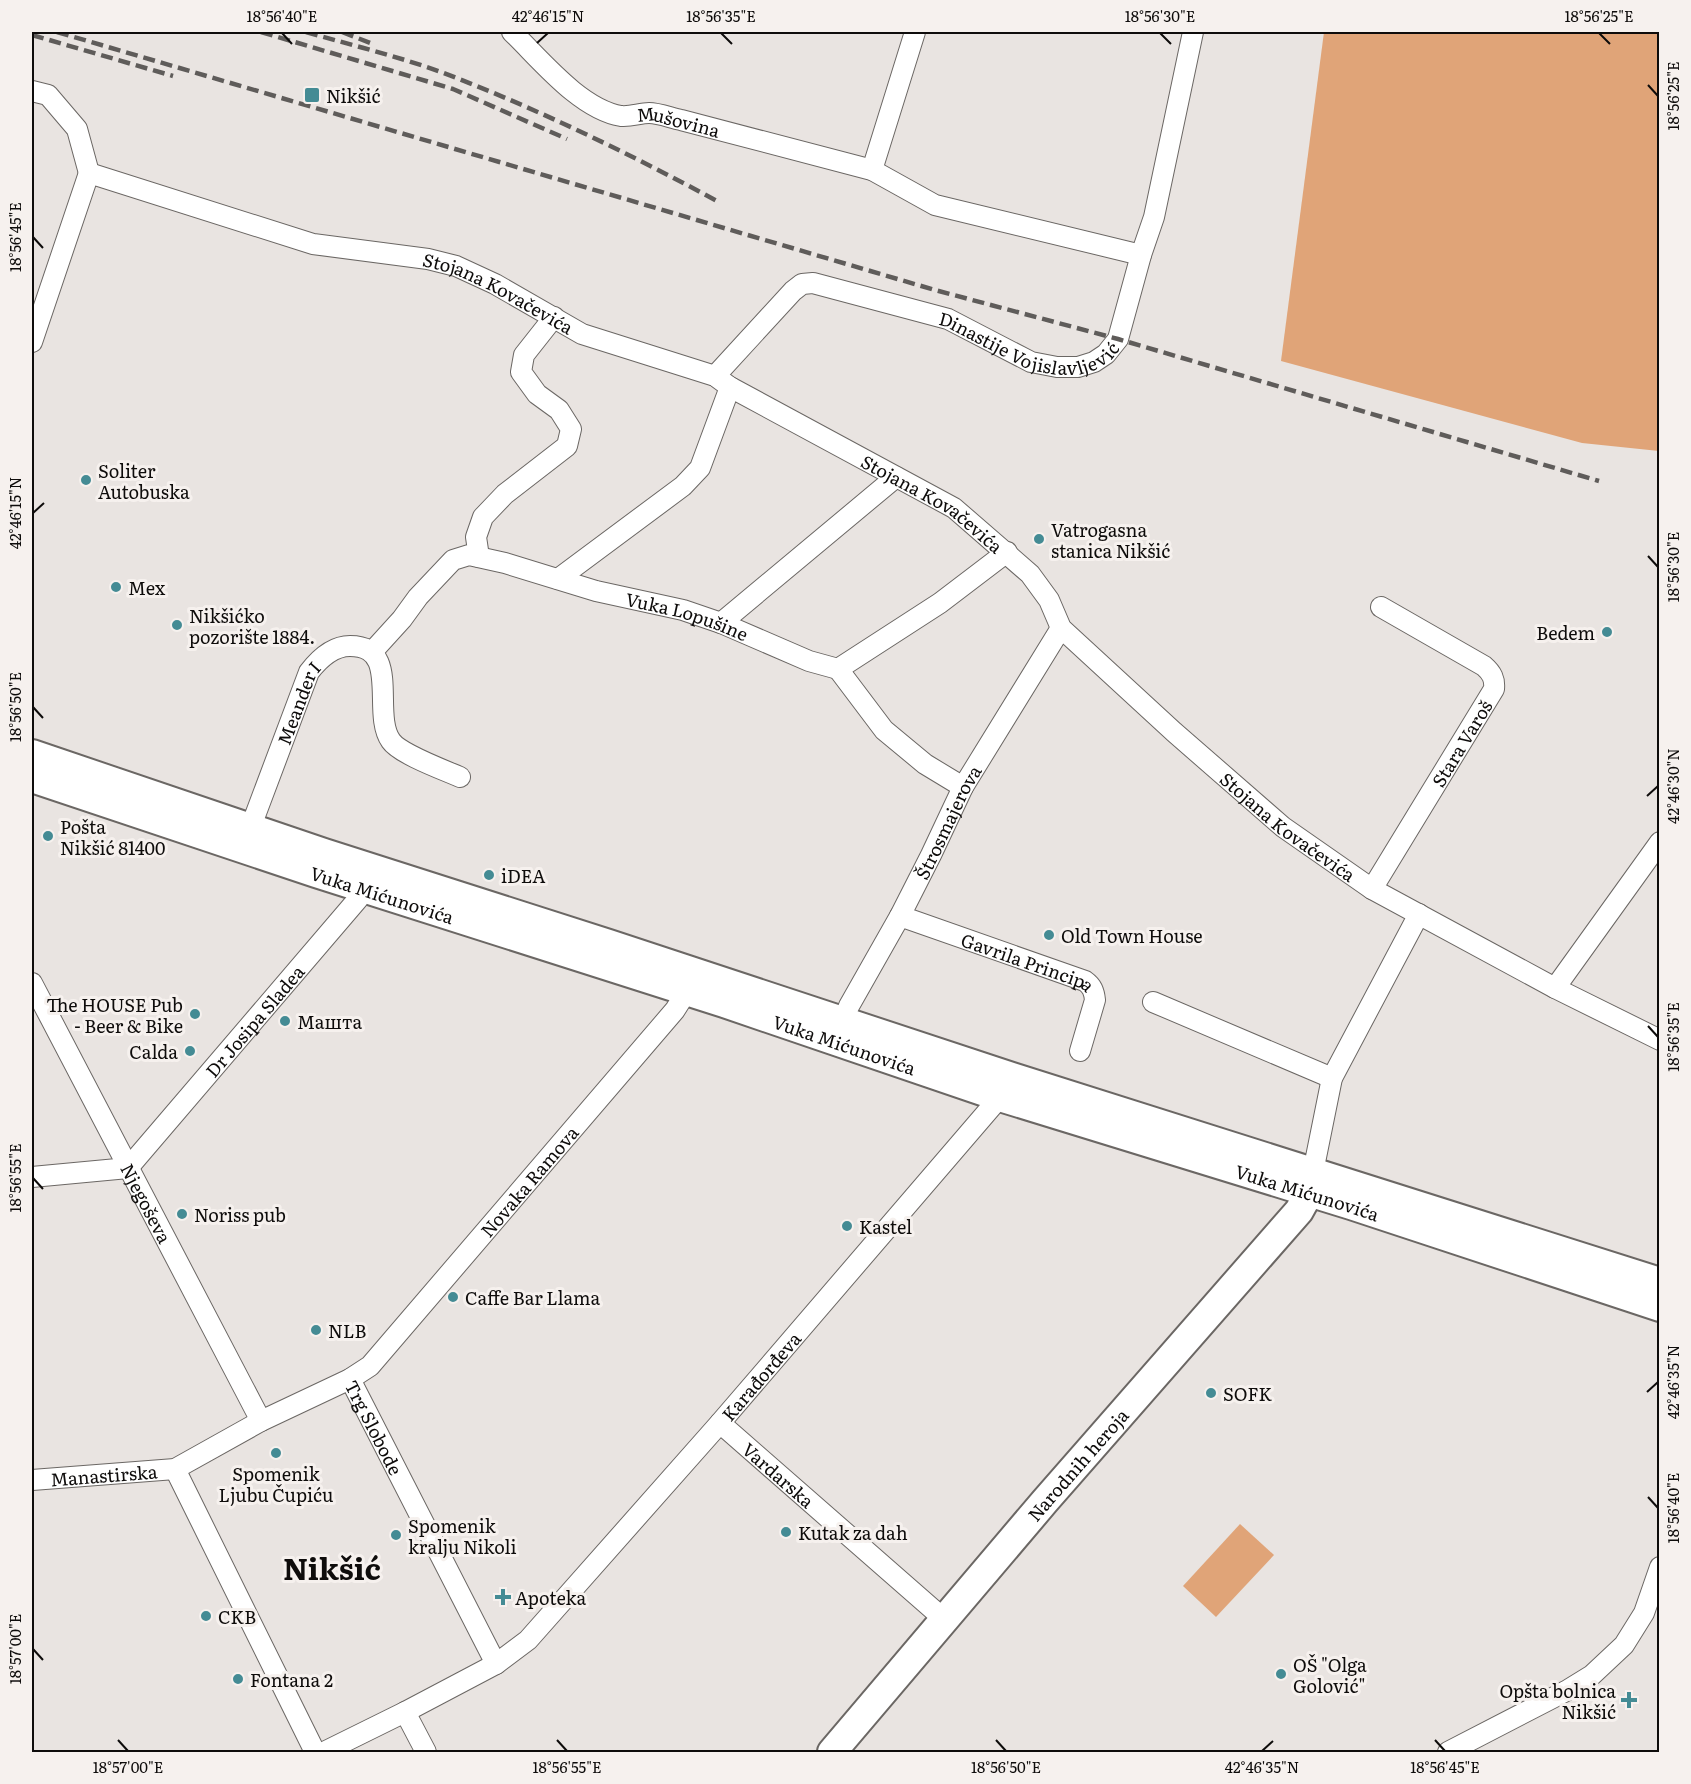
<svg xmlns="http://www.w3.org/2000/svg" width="1691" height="1784" viewBox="0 0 1691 1784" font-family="Literata,serif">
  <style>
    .green { fill: #e0a478 }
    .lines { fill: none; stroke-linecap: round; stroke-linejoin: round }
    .street-casing { stroke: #6b6764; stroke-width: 22 }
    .secondary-casing { stroke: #6b6764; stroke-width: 32 }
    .street { stroke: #fff; stroke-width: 20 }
    .secondary { stroke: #fff; stroke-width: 28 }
    .rail { stroke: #5f5c5a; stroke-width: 4.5; stroke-dasharray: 12 6; stroke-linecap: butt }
    .ticks { fill: none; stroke: #0e0c0b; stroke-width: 2 }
    .poi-dot { fill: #448b94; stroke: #f6f1ee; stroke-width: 2 }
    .labels { text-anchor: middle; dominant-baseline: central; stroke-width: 6; stroke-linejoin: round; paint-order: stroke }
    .poi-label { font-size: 18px; fill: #0e0c0b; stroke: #f6f1ee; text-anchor: start }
    .street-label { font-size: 18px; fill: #0e0c0b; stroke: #f6f1ee }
    .town-label { font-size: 30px; font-weight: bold; fill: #0e0c0b; stroke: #f6f1ee }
    .neatline { fill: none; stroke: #0e0c0b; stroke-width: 2 }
    .ticks-label { font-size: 15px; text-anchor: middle; fill: #0e0c0b }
  </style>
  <rect width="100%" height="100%" fill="#e9e4e1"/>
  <!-- green -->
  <g class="green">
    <polygon points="1324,32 1659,32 1659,451 1582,443 1281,361"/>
    <polygon points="1240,1524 1274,1555 1216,1617 1183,1586"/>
  </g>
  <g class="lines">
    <!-- street casing -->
    <g class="street-casing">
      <g id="street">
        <path id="s1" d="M512,32C541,60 580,109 621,116C631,117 640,113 649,113C659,113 671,118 681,120L872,170L935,205L1141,255"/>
        <polyline points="32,91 48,95 77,129 89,173"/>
        <polyline points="872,170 915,32"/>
        <path id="s2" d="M89,173L313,244L428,259L456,266L495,284L582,334L715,376L730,387L954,508L1030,574L1049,600L1061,628L1174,732L1283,827L1372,889L1555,988L1660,1040"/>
        <polyline points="32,342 89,173"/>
        <path id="s3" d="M715,376L793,291L802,284L813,283L948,319L1031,362L1057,367H1078L1094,362L1106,354L1118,339L1141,255L1154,217L1193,32"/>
        <polyline points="479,557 476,537 483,517 505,494 567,446 571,429 559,410 537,394 521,372 524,355 554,317"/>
        <polyline points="558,579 683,486 700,468 730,387"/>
        <polyline points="721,623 896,477"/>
        <path id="s4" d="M372,652L402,619L418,597L453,560L469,555L505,563L596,591L683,610L721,623L809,661L838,669L940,603L1007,552"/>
        <polyline points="838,669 884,730 925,764 963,787"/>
        <path id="s5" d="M250,829L309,672C319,659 333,646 350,646C402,646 371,713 391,741C400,754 444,770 460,777"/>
        <path id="s6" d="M1372,889L1494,689C1495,679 1492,673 1484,666L1381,607"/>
        <path id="s7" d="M900,916L1085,981C1092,986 1094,991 1095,1000L1080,1051"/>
        <path id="s8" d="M32,983L261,1421"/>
        <polyline points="1555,988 1660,842"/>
        <polyline points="1153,1002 1332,1078"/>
        <path id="s9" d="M843,1021L849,1006L900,916L931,855L963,787L1061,628"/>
        <path id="s10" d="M128,1168L358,899L367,877"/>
        <polyline points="1313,1172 1332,1078 1419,914"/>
        <polyline points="32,1177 128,1168"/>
        <path id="s11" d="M350,1379L496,1664"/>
        <path id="s12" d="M720,1423L945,1620"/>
        <polyline points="175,1469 315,1752"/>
        <path id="s13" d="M32,1480L175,1469L261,1421L350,1379L370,1366L675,1010L687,991L690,980"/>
        <polyline points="405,1712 426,1752"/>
        <path id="s14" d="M324,1752L405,1712L496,1664L528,1640L720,1423L1000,1097L1005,1089"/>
        <polyline points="1448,1752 1566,1691 1592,1675 1624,1645 1644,1613 1660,1567"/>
      </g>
    </g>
    <!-- secondary casing -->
    <g class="secondary-casing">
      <g id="secondary">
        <polyline points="32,754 324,853 609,944 1012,1077 1660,1282"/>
        <path id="s15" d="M32,778L316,873L724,1003L1000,1097L1351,1205L1660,1307"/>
        <path id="s16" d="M832,1752L1045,1501L1299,1211L1309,1193L1313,1175"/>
      </g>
    </g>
    <!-- street -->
    <use href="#street" class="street"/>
    <!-- secondary -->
    <use href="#secondary" class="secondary"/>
    <!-- rail -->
    <g class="rail">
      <polyline points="57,32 935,290 1118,339 1599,481"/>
      <polyline points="261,32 453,89 567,139"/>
      <path d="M306,32C351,45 397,56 441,72C536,108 628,153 717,201"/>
      <polyline points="342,32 373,44"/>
      <polyline points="32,35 173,76"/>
    </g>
  </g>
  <!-- ticks -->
  <path class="ticks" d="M282,33L292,44M721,33L732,44M1160,33L1171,44M1599,33L1610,44M537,43L548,33M1648,85L1658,96M33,237L43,248M33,513L44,503M1648,556L1658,567M33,707L43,718M1647,796L1658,786M1648,1026L1658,1037M33,1178L43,1189M1647,1392L1658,1382M1648,1497L1658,1508M33,1649L43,1660M118,1740L128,1751M557,1740L567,1751M996,1740L1006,1751M1435,1740L1445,1751M1262,1751L1273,1741"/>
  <!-- markers -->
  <g class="poi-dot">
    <rect x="304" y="87" width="16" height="16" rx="3"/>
    <circle cx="86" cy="480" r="6"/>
    <circle cx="1039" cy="539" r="6"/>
    <circle cx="116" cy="587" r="6"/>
    <circle cx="177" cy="625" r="6"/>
    <circle cx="1607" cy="632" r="6"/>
    <circle cx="48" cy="836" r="6"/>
    <circle cx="489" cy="875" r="6"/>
    <circle cx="1049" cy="935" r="6"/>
    <circle cx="195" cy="1014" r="6"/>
    <circle cx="285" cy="1021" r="6"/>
    <circle cx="190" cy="1051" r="6"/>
    <circle cx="182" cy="1214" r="6"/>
    <circle cx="847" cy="1226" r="6"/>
    <circle cx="453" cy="1297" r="6"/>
    <circle cx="316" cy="1330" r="6"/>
    <circle cx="1211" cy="1393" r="6"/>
    <circle cx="276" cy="1453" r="6"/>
    <circle cx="786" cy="1532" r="6"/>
    <circle cx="396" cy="1535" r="6"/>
    <path d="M500 1588h6v6h6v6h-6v6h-6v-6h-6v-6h6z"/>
    <circle cx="206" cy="1616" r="6"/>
    <circle cx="1281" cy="1674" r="6"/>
    <circle cx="238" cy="1679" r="6"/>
    <path d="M1626 1691h6v6h6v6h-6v6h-6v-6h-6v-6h6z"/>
  </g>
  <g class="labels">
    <!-- poi labels -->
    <g class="poi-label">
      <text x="326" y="95">Nikšić</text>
      <text x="98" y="470">Soliter<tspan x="98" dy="21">Autobuska</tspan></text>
      <text x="1051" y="529">Vatrogasna<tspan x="1051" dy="21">stanica Nikšić</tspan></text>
      <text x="128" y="587">Mex</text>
      <text x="189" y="615">Nikšićko<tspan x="189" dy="21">pozorište 1884.</tspan></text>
      <text x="1595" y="632" text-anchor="end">Bedem</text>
      <text x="60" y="826">Pošta<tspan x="60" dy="21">Nikšić 81400</tspan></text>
      <text x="501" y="875">iDEA</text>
      <text x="1061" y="935">Old Town House</text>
      <text x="183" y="1004" text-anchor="end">The HOUSE Pub<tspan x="183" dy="21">- Beer &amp; Bike</tspan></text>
      <text x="297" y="1021">Машта</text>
      <text x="178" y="1051" text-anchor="end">Calda</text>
      <text x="194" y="1214">Noriss pub</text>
      <text x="859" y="1226">Kastel</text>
      <text x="465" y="1297">Caffe Bar Llama</text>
      <text x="328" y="1330">NLB</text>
      <text x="1223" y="1393">SOFK</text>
      <text x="276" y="1473" text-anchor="middle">Spomenik<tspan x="276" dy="21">Ljubu Čupiću</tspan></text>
      <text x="408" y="1525">Spomenik<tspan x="408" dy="21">kralju Nikoli</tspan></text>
      <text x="798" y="1532">Kutak za dah</text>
      <text x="515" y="1597">Apoteka</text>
      <text x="218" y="1616">CKB</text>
      <text x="1293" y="1664">OŠ "Olga<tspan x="1293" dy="21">Golović"</tspan></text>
      <text x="250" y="1679">Fontana 2</text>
      <text x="1616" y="1690" text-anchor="end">Opšta bolnica<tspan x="1616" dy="21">Nikšić</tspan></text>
    </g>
    <!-- street labels -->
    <g class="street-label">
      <text stroke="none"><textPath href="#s1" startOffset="198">Mušovina</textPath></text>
      <text stroke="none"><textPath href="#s2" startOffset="429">Stojana Kovačevića</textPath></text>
      <text stroke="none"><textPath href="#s3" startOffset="366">Dinastije Vojislavljević</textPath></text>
      <text stroke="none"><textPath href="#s2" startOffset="915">Stojana Kovačevića</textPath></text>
      <text stroke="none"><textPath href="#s4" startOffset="366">Vuka Lopušine</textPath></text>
      <text stroke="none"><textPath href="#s5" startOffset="135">Meander I</textPath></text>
      <text stroke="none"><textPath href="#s6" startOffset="171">Stara Varoš</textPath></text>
      <text stroke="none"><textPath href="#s9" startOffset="225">Štrosmajerova</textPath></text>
      <text stroke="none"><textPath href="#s2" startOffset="1401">Stojana Kovačevića</textPath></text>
      <text stroke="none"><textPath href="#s15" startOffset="369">Vuka Mićunovića</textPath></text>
      <text stroke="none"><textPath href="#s7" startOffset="136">Gavrila Principa</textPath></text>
      <text stroke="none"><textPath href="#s10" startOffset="194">Dr Josipa Sladea</textPath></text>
      <text stroke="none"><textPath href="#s15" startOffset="855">Vuka Mićunovića</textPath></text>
      <text stroke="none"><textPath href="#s13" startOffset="608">Novaka Ramova</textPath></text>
      <text stroke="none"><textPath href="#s15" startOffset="1341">Vuka Mićunovića</textPath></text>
      <text stroke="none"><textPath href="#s8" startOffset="248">Njegoševa</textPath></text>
      <text stroke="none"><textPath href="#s14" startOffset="585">Karađorđeva</textPath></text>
      <text stroke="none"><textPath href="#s11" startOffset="54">Trg Slobode</textPath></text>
      <text stroke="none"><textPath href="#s16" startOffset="378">Narodnih heroja</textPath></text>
      <text stroke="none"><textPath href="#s13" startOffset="72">Manastirska</textPath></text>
      <text stroke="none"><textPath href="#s12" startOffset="78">Vardarska</textPath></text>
    </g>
    <!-- town labels -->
    <g class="town-label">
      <text x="332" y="1567">Nikšić</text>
    </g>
  </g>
  <!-- border -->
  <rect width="1691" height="1784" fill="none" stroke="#f6f1ee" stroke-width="66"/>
  <rect x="33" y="33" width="1625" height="1718" class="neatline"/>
  <g class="ticks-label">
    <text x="282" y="22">18°56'40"E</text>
    <text x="548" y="22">42°46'15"N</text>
    <text x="721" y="22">18°56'35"E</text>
    <text x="1160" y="22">18°56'30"E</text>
    <text x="1599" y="22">18°56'25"E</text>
    <text transform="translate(1674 96) rotate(-90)" y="5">18°56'25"E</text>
    <text transform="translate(16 237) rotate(-90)" y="5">18°56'45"E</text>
    <text transform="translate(16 513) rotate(-90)" y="5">42°46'15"N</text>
    <text transform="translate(1674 567) rotate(-90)" y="5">18°56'30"E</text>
    <text transform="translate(16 707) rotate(-90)" y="5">18°56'50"E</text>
    <text transform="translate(1674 786) rotate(-90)" y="5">42°46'30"N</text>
    <text transform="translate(1674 1037) rotate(-90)" y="5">18°56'35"E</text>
    <text transform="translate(16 1178) rotate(-90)" y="5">18°56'55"E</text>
    <text transform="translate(1674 1382) rotate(-90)" y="5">42°46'35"N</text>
    <text transform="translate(1674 1508) rotate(-90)" y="5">18°56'40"E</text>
    <text transform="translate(16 1649) rotate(-90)" y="5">18°57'00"E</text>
    <text x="128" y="1773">18°57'00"E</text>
    <text x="567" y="1773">18°56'55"E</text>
    <text x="1006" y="1773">18°56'50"E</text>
    <text x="1262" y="1773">42°46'35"N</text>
    <text x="1445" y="1773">18°56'45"E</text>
  </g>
</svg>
